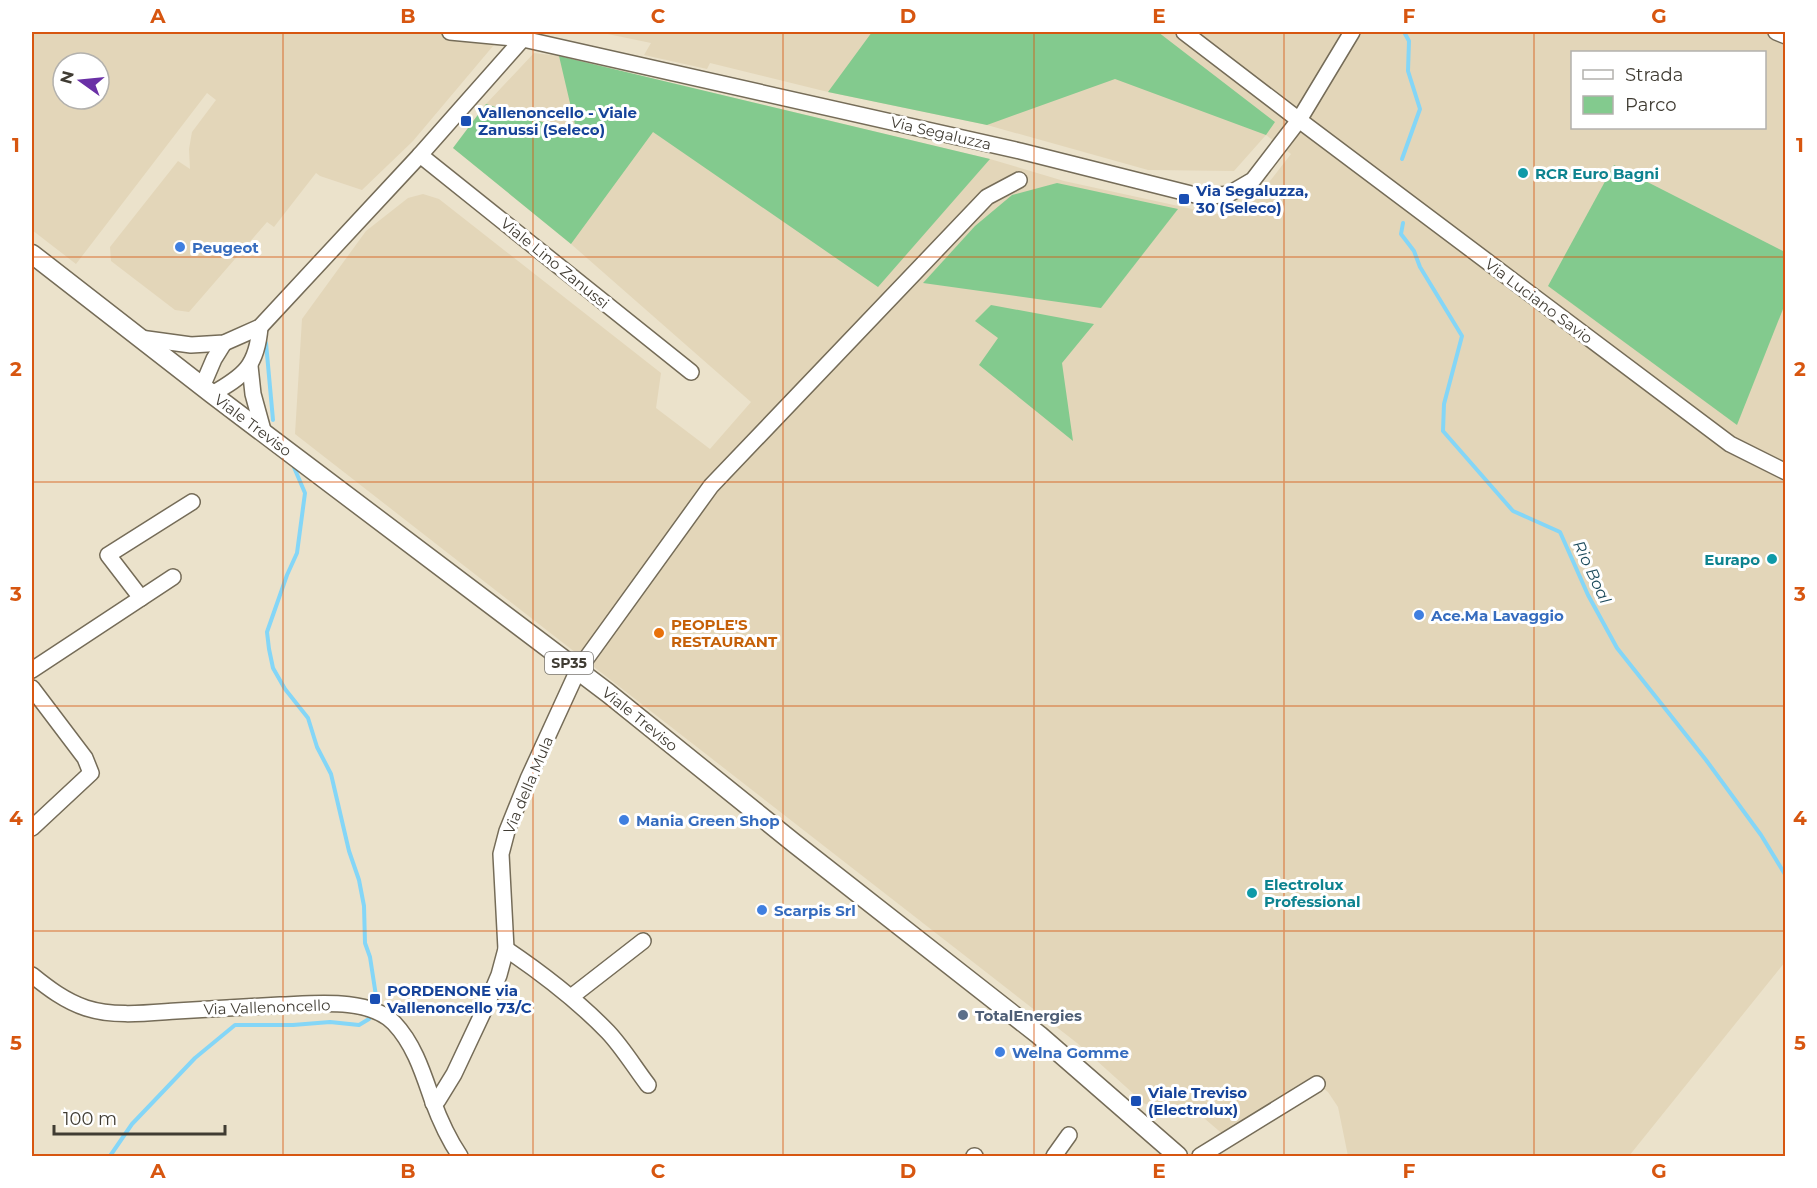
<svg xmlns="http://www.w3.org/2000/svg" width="1817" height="1188" viewBox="0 0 1817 1188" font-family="Montserrat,sans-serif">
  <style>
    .built { fill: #e3d6b9; fill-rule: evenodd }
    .green { fill: #83ca8e }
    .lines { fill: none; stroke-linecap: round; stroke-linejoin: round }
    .stream { stroke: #84d6f7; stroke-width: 4 }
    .minor-casing { stroke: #756c58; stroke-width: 18 }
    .major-casing { stroke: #756c58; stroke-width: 21 }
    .minor { stroke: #fff; stroke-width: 15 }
    .major { stroke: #fff; stroke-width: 18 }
    .grid { fill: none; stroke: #d75610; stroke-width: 1.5; stroke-opacity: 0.55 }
    .transit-dot { fill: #1a4fb4; stroke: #fff; stroke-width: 2 }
    .culture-dot { fill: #0f9aa8; stroke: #fff; stroke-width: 2 }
    .shop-dot { fill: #3f7fe0; stroke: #fff; stroke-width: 2 }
    .food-dot { fill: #e8710a; stroke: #fff; stroke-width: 2 }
    .service-dot { fill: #5c6f8a; stroke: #fff; stroke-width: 2 }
    .labels { text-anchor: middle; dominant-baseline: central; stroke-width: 6; stroke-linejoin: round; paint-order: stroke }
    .shield { fill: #fff; stroke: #797670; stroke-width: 1.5 }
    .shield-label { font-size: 14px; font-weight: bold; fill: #403c33 }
    .transit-label { font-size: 15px; font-weight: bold; fill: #164399; stroke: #fff; text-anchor: start }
    .street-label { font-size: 15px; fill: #403c33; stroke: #fff }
    .culture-label { font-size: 15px; font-weight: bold; fill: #0d838f; stroke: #fff; text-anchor: start }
    .shop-label { font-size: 15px; font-weight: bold; fill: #366cbe; stroke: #fff; text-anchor: start }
    .food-label { font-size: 15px; font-weight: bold; fill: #c56008; stroke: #fff; text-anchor: start }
    .service-label { font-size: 15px; font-weight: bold; fill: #4e5e75; stroke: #fff; text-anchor: start }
    .water-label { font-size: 16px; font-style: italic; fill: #1c4b5c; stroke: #fff }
    .neatline { fill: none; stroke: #d75610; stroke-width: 2 }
    .grid-label { font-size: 20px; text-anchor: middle; font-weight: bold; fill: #d75610 }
  </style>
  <rect width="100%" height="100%" fill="#ebe2cb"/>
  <!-- built -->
  <g class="built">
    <path d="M32,32H510L493,46L413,141L362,190L320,176L316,173L274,227L267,222L189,312L175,310L111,261L110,247L178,161L190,169L189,149L192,132L216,100L207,93L76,264L32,230ZM63,63H99V99H63Z"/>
    <path d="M598,32H1785V962L1629,1156H1348L1338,1107L1328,1092L1310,1078L1225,1136L1191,1107L1145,1104L1077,1043L295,434L302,319L366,231L408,198L423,194L439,199L661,373L656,408L710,449L751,402L571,244L453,148L486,104L534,53L559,56L990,159L1064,181L1215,214L1234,213L1266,186L1291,154L1266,135L1234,171L1148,170L987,125L828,92L710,63L707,69L644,55L651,43ZM1572,52H1764V128H1572Z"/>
  </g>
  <!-- green -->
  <g class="green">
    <polygon points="872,32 1158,32 1275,122 1266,135 1115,79 987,125 828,92"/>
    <polygon points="559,56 990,159 878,287 653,132 571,244 453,148 486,104 577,133"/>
    <polygon points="1614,165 1785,252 1785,304 1737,425 1548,286"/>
    <polygon points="1057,183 1178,209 1101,308 923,283 975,226 1012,195"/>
    <polygon points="991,305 1094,324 1062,363 1073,441 979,365 998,338 975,321"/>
  </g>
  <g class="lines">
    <!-- stream -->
    <g class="stream">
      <polyline points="1402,159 1420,109 1408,71 1409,41 1404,32"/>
      <polyline points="1403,223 1401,234 1414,251 1420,267 1462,336 1444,404 1443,431 1513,511 1560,532 1588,595 1617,648 1706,760 1761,835 1786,876"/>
      <polyline points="266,343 273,420"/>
      <polyline points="293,465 305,493 297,553 287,575 267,632 269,649 273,668 285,689 308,718 317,747 331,774 349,851 359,880 364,906 365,943 370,957 376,996"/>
      <polyline points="110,1156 132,1124 154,1101 195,1058 235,1025 293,1025 330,1022 359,1025 369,1019"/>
    </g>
    <!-- minor casing -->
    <g class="minor-casing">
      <g id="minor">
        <polyline points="450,32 523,39 1020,151 1203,197 1229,194 1253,180 1299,120 1352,32"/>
        <polyline points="1184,32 1299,120 1730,444 1786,472"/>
        <polyline points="1776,32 1786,36"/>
        <polyline points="420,155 691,372"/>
        <polyline points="140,338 191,345 224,343 260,327 420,155 527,34"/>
        <polyline points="250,366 253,394 264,434"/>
        <polyline points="202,387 214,359 224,343"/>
        <path d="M212,394C244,376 257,366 260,327"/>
        <polyline points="141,598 108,555 192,502"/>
        <polyline points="32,670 173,577"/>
        <polyline points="32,688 85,758 91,773 32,828"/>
        <path d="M506,949C543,974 577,1000 608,1032C623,1048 635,1068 648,1085"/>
        <path d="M32,975C48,988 65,1001 86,1008C114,1017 147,1013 176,1011C211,1009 246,1007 280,1005C313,1004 369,997 394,1023C414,1044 423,1073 432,1099C439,1118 449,1140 460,1156"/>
        <polyline points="571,997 643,941"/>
        <polyline points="433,1103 438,1100 454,1074 486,1006 499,975 506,949 501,854 507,831 528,779 578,670 711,486 987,197 1019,180"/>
        <polyline points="974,1156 975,1156"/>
        <polyline points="1054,1156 1069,1135"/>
        <polyline points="1200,1156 1317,1084"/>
      </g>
    </g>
    <!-- major casing -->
    <g class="major-casing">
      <polyline id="major" points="32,254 212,394 608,693 794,843 1039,1035 1178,1156"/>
    </g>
    <!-- minor -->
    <use href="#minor" class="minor"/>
    <!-- major -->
    <use href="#major" class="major"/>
  </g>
  <!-- grid -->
  <path class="grid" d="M283,32V1156M533,32V1156M783,32V1156M1034,32V1156M1284,32V1156M1534,32V1156M32,257H1786M32,482H1786M32,706H1786M32,931H1786"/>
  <!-- markers -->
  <g class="transit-dot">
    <rect x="460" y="115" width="12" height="12" rx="3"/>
    <rect x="1178" y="193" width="12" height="12" rx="3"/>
    <rect x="369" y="993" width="12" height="12" rx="3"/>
    <rect x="1130" y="1095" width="12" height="12" rx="3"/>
  </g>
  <g class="culture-dot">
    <circle cx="1523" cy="173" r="6"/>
    <circle cx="1772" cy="559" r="6"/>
    <circle cx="1252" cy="893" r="6"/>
  </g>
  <g class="shop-dot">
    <circle cx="180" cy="247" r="6"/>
    <circle cx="1419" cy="615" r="6"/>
    <circle cx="624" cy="820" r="6"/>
    <circle cx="762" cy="910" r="6"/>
    <circle cx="1000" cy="1052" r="6"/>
  </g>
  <circle class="food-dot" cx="659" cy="633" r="6"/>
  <circle class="service-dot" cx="963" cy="1015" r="6"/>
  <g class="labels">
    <!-- shield labels -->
    <rect class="shield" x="545" y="652" width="48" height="22" rx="4.5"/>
    <g class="shield-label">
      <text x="569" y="663">SP35</text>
    </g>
    <!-- transit labels -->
    <g class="transit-label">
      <text x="478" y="112">Vallenoncello - Viale<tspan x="478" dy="17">Zanussi (Seleco)</tspan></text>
      <text x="1196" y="190">Via Segaluzza,<tspan x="1196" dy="17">30 (Seleco)</tspan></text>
      <text x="387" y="990">PORDENONE via<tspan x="387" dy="17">Vallenoncello 73/C</tspan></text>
      <text x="1148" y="1092">Viale Treviso<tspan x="1148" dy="17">(Electrolux)</tspan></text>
    </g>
    <!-- street labels -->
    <g class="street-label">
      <text transform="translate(941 133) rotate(13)">Via Segaluzza</text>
      <text transform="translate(555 263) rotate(39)">Viale Lino Zanussi</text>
      <text transform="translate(1539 301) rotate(37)">Via Luciano Savio</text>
      <text transform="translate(253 425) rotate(37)">Viale Treviso</text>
      <text transform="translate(640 719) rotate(39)">Viale Treviso</text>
      <text transform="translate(528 785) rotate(-67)">Via della Mula</text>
      <text transform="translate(267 1007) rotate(-2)">Via Vallenoncello</text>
    </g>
    <!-- culture labels -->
    <g class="culture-label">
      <text x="1535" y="173">RCR Euro Bagni</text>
      <text x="1760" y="559" text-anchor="end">Eurapo</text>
      <text x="1264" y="884">Electrolux<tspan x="1264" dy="17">Professional</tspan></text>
    </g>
    <!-- shop labels -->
    <g class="shop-label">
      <text x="192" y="247">Peugeot</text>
      <text x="1431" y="615">Ace.Ma Lavaggio</text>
      <text x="636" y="820">Mania Green Shop</text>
      <text x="774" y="910">Scarpis Srl</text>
      <text x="1012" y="1052">Welna Gomme</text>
    </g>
    <!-- food labels -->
    <g class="food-label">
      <text x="671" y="624">PEOPLE'S<tspan x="671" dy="17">RESTAURANT</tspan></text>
    </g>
    <!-- service labels -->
    <g class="service-label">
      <text x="975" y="1015">TotalEnergies</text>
    </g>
    <!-- water labels -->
    <g class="water-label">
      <text transform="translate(1592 572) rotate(65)">Rio Boal</text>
    </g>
  </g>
  <!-- border -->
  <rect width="1817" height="1188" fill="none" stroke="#ffffff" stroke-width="66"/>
  <!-- legend -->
  <rect x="1571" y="51" width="195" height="78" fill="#ffffff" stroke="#b3b1ad" stroke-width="1.5"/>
  <rect x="1583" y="70" width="30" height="9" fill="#ffffff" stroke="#b3b1ad" stroke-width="1.5"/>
  <text x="1625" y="81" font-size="18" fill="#403c33">Strada</text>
  <rect x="1583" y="96" width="30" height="18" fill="#83ca8e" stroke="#b3b1ad" stroke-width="1.5"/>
  <text x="1625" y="111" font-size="18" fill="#403c33">Parco</text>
  <!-- north arrow -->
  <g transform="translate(81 81) rotate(285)"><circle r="28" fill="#ffffff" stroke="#b3b1ad" stroke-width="1.5"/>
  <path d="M0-4.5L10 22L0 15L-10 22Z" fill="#6a30a6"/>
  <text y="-9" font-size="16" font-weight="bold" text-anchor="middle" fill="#403c33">N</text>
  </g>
  <!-- scale -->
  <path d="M54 1125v9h171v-9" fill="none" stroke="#403c33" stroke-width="3"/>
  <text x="63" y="1125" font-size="18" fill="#403c33" stroke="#ffffff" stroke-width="4.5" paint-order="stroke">100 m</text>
  <rect x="33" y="33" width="1751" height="1122" class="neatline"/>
  <g class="grid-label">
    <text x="158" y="23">A</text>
    <text x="408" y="23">B</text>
    <text x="658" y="23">C</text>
    <text x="908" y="23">D</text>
    <text x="1159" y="23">E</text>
    <text x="1409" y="23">F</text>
    <text x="1659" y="23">G</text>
    <text x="16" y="152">1</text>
    <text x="1800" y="152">1</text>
    <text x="16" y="376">2</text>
    <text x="1800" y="376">2</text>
    <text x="16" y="601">3</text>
    <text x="1800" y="601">3</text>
    <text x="16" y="825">4</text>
    <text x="1800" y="825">4</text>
    <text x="16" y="1050">5</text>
    <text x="1800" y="1050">5</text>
    <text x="158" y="1178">A</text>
    <text x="408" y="1178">B</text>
    <text x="658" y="1178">C</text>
    <text x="908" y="1178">D</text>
    <text x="1159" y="1178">E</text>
    <text x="1409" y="1178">F</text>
    <text x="1659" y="1178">G</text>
  </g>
</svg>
